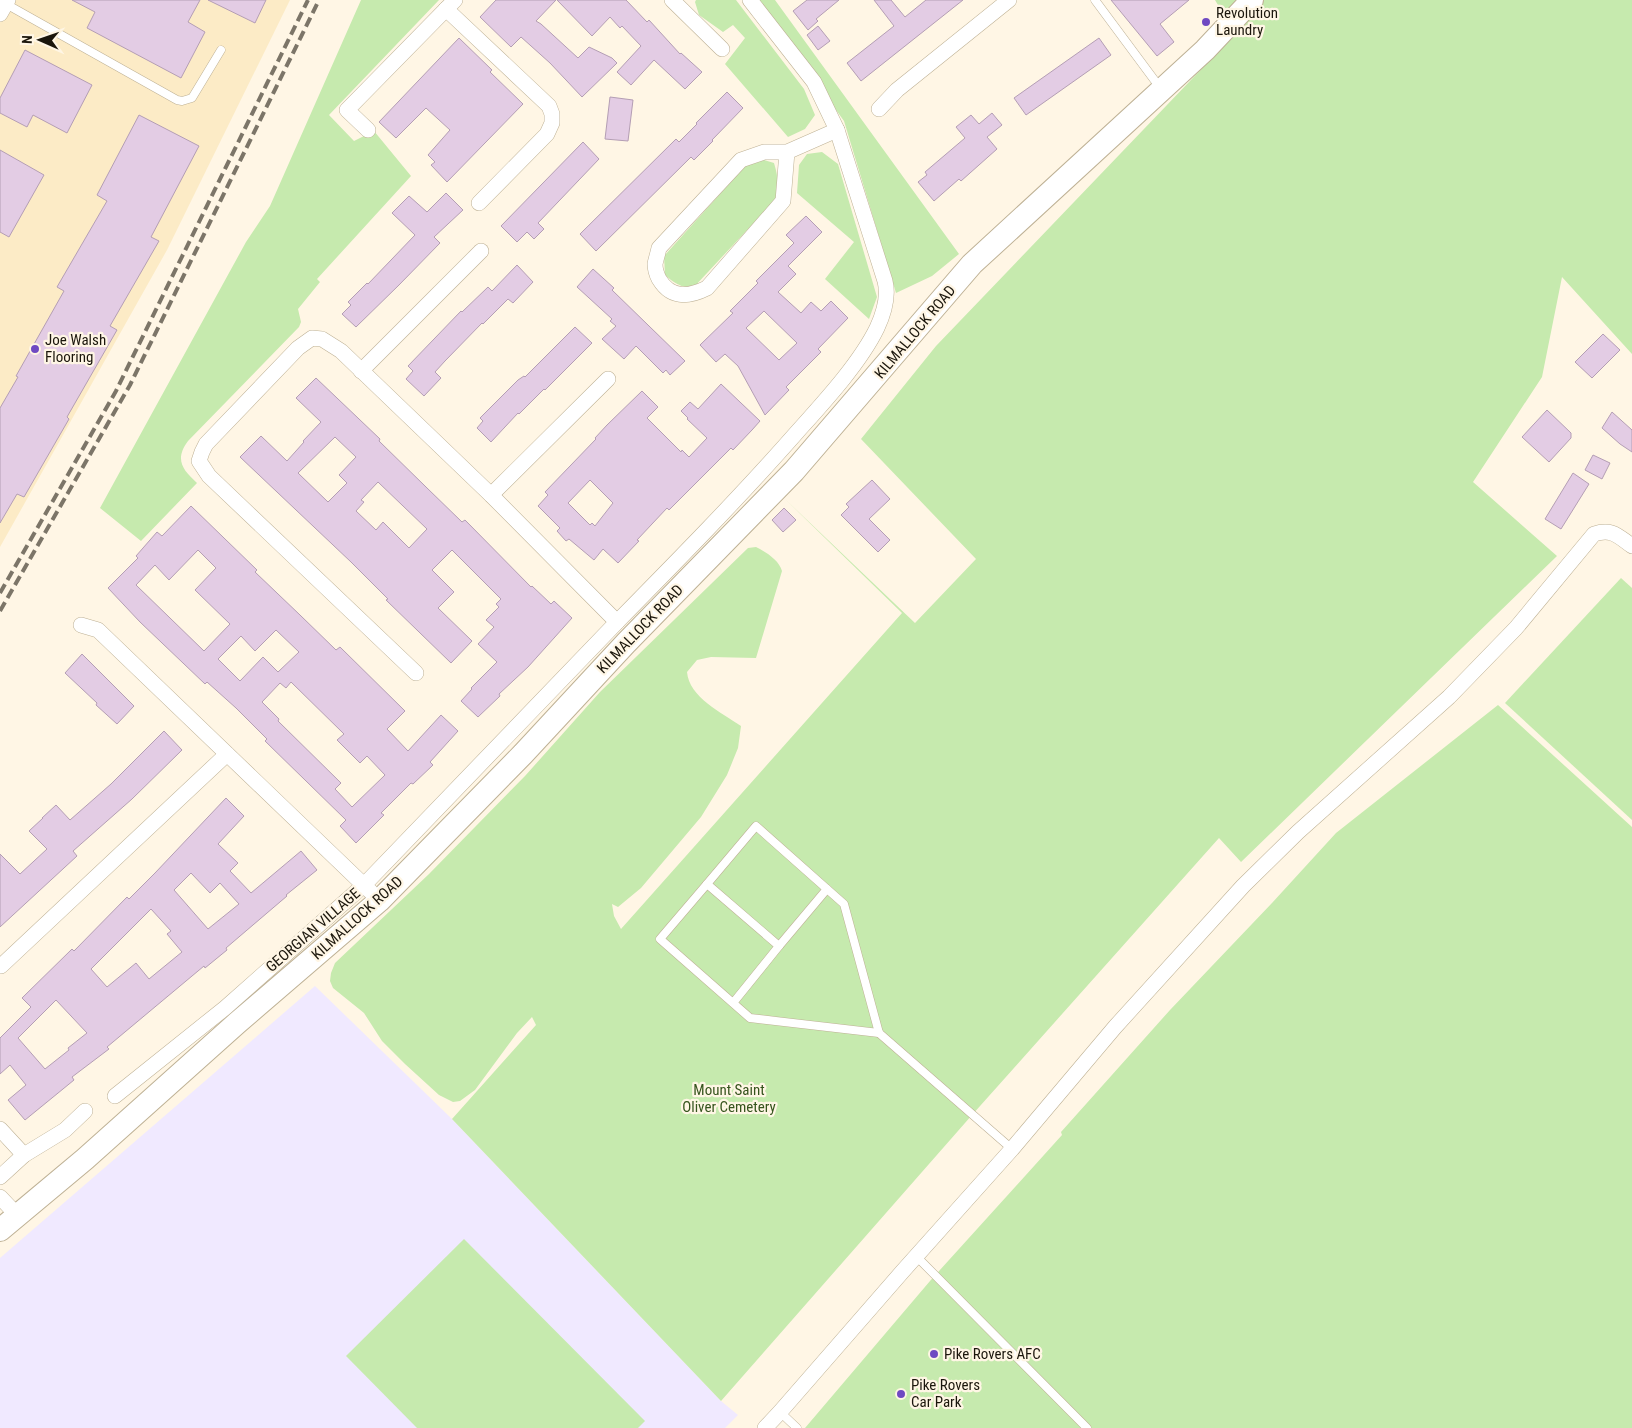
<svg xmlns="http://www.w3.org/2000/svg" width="1632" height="1428" viewBox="0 0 1632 1428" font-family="'Roboto Condensed',sans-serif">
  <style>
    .built { fill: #fcebc6 }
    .education { fill: #f0e9ff }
    .green { fill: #c6eaae }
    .building { fill: #e3cce4; stroke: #b49eb4; fill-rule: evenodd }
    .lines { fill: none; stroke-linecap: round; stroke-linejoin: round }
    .lane-casing { stroke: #beb195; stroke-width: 9 }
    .street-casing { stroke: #beb195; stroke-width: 16 }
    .secondary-casing { stroke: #beb195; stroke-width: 24 }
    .lane { stroke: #fff; stroke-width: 8 }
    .street { stroke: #fff; stroke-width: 15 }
    .secondary { stroke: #fff; stroke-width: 22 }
    .rail { stroke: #7c7568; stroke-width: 4; stroke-dasharray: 10 5; stroke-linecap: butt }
    .poi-dot { fill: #6f49c2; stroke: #fff6e5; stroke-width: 2 }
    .labels { text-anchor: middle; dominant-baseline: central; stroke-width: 4.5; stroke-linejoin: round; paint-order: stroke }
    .poi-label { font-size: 15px; fill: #1b160c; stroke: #fff6e5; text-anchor: start }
    .street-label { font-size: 15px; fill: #1b160c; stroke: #fff6e5 }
    .park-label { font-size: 15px; fill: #36541d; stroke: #fff6e5 }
  </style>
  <rect width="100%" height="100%" fill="#fff6e5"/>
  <!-- built -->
  <polygon class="built" points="0,0 290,0 167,250 0,547"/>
  <!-- education -->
  <polygon class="education" points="315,986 452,1119 721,1401 738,1415 725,1428 0,1428 0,1258"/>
  <!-- green -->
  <g class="green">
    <path d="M361,0H439L329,115L354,141L374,131L411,176L317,279L320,282L298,309L301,322L299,327L188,441C174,460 183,470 197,483L141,541L100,508L246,242L270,206Z"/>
    <polygon points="696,0 736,0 804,89 815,115 805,129 788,137 725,64 745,38 733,25 723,32 699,15 695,2"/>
    <polygon points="757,0 775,0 959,254 932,276 896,293 844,121"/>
    <path d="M1215,0H1632V354L1562,277L1542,377L1473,482L1557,556L1241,862L1219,838L972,1115L721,1401L452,1119L536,1025L532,1017L517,1033L475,1090L460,1101L453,1102L439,1095L405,1064L382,1041L364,1013L333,988L330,981L331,973L335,963L429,874L525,776L600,692L748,548L756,547C766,552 779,560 782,571L756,658L711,657L697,660L687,672C689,697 722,713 741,726L738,748L727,775L701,817L641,888L618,907L612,904L614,916L621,929L902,613L785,499L915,623L976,559L861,439L936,346L1235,34Z"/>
    <polygon points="822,152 838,164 877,297 869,319 825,279 854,242 797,193 799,165 807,154"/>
    <path d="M764,160L774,163C778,176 779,186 776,199L694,287C681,288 674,283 665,275L664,256L748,163Z"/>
    <polygon points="1621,578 1632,588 1632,820 1505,703"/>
    <polygon points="1498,705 1632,827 1632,1428 805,1428 930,1281 1062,1135 1061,1132 1170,1010 1272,903 1336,833"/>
    <polygon points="464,1239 645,1421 638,1428 417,1428 346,1356"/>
  </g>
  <!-- building -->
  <g class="building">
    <polygon points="72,0 200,0 188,22 205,32 181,78 87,28 95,12"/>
    <polygon points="208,0 266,0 255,23"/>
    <polygon points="496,0 556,0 536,21 541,24 578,58 589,47 612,58 617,63 582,97 550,63 521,37 511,47 480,17"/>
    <polygon points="557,0 626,0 647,22 649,20 680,54 681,53 702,72 685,89 654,60 631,85 617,72 641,46 622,26 620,28 610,17 592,36"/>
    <polygon points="807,0 839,0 816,19 818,21 808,30 793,11"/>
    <polygon points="874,0 891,0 905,17 926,0 963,0 861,81 847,63 894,26"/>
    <polygon points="1111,0 1189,0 1160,24 1174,42 1157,56"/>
    <polygon points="818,26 830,41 818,50 807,35"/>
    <polygon points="459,38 492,70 490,72 523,104 447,182 431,165 435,162 428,155 450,130 426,108 396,138 379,122"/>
    <polygon points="1099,38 1111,55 1026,115 1014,98"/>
    <polygon points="25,50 92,85 67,133 33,115 27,127 0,113 0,98"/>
    <polygon points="727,92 743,108 712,140 713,141 694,160 691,157 596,251 580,234 676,139 679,142 697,124 696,123"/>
    <polygon points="610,97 633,100 628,141 605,139"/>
    <polygon points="992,113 1002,125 987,137 997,149 961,181 959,179 934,201 918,182 927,175 925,172 965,138 956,127 971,115 979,124"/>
    <polygon points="139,115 199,146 151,237 159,241 110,326 117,330 67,417 69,419 24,497 17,494 0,523 0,408 18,377 16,376 64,291 57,287 107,201 97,195"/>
    <polygon points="583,142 599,159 538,223 544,229 534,239 527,232 517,242 501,226"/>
    <polygon points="0,150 44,175 9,237 0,232"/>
    <polygon points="446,193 463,210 434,237 440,243 399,285 356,327 342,314 351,305 348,302 367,283 368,284 415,235 392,213 409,196 427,212"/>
    <path d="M806,216L822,232L788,266L796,274L778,292L801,313L811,302L821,311L831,301L848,318L818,349L821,352L786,387L789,390L765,415L738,366L725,354L716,362L700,345L733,313L730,311L758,283L756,281L794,243L786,235ZM764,311L797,343L779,360L746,328Z"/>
    <polygon points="517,265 533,282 513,303 508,299 483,324 482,323 445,361 435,372 441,378 424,396 406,379 413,371 408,366 461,311 462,312 488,287 492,291"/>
    <polygon points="593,269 614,288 612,290 685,361 670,375 666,370 663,373 636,346 624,359 602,339 616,326 610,321 612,319 577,287"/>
    <polygon points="575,327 592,343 545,390 544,389 519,414 518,413 491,442 477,428 483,421 480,418 518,380 524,376 525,377"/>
    <polygon points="1603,334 1620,350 1592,378 1575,362"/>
    <path d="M316,378L380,439L379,441L426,487L462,522L465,520L531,587L532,586L551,604L554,601L572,618L528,667L499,694L500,696L478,717L461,701L472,689L471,688L497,662L478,644L494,627L486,620L499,607L496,604L501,599L452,550L432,570L454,592L438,608L472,641L451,663L386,600L388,599L351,562L240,457L261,436L287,461L304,442L303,441L321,422L296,398ZM335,437L356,457L339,475L347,483L328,502L298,473ZM378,482L427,529L409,548L383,522L376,530L356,511L364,502L361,500Z"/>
    <path d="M721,384L760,421L752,430L733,450L731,448L669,510L667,508L637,540L639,541L618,563L603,549L594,560L569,539L566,541L557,531L560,528L538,506L548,495L545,492L596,439L595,438L607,425L642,391L658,407L647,418L681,452L682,450L689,457L707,438L687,419L688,418L681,411L690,402L698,409ZM590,480L613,503L595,526L592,523L590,525L568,503Z"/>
    <polygon points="1547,410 1571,433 1571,438 1549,462 1522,437"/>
    <polygon points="1612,412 1632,430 1632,452 1620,444 1602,428"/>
    <polygon points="1593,455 1610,463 1602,479 1585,470"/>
    <polygon points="1573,473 1589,484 1561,529 1545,519"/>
    <polygon points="872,480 890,499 869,519 890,540 878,552 841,515 849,507 846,504"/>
    <path d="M191,506L257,570L255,572L300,615L336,650L340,647L405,711L387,729L408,751L441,715L458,731L430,762L433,765L413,784L411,783L381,813L384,815L356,843L340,826L346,820L265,741L267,739L236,708L207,682L205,684L140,622L108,588L138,558L136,556L157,532L162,536ZM198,550L216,568L195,590L230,624L204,651L136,585L155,565L169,580ZM276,630L299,652L278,672L263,657L240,681L218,659L241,636L255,651ZM291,682L344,734L337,740L360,763L367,756L385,775L352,807L335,789L341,783L278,721L279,719L262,702L280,683L286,688Z"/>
    <polygon points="784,508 796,520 783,532 772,520"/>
    <polygon points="82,654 134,706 117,724 96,705 97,703 65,673"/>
    <polygon points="164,731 182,750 132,799 73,851 77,856 0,927 0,854 20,874 47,849 29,831 43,818 42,818 56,805 70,820 111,784"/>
    <path d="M226,798L244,816L218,844L238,863L230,871L251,893L301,851L317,870L286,895L287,896L226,948L227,950L205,968L204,966L107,1047L109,1049L72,1077L74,1080L25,1120L8,1100L26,1085L10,1065L0,1074V1038L31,1007L22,998L72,949L74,951L127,897L129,899L155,873ZM191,873L210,893L220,883L239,904L208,929L174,890ZM151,909L171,931L167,934L182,952L149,979L136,963L107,987L91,969ZM56,1000L87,1033L68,1048L69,1050L45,1069L18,1038Z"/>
  </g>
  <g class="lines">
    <!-- lane casing -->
    <g class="lane-casing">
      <g id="lane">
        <polyline points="1095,0 1161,89"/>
        <polyline points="6,4 177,100 182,101 192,98 221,50"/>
        <polyline points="707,884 756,826 827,889 779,946"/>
        <polyline points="827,889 844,904 879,1033 1012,1149"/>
        <polyline points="733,1003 779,946 707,884 660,939 750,1018 879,1033"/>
        <polyline points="916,1256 1087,1428"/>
        <polyline points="780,1412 797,1428"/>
      </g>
    </g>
    <!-- street casing -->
    <g class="street-casing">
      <g id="street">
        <polyline points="672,0 722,49"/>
        <polyline points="446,9 549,106 552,114 552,123 547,134 479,203"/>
        <polyline points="0,14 8,0"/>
        <polyline points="879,109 897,90 1009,0"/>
        <polyline points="368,130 347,110 455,0"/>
        <path d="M787,152L783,201L707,288C689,297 671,299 659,279C657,275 655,269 655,264C656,259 658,253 659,248L741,160L764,152H787L837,130"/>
        <polyline points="361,371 481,251"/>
        <polyline points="491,495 608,379"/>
        <path d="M617,622C679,559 740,497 798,431C824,402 860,363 877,328C884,313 889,297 885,281L837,130L814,82L750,0"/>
        <polyline points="81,625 98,630 371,892"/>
        <polyline points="1,966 227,754"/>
        <polyline points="115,1096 225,1008 364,885 617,622 491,495 341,351 322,339 312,338 298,348 206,444 202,452 199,461 209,476 416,673"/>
        <polyline points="0,1129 24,1155"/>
        <polyline points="0,1177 24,1155 65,1130 85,1111"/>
        <polyline points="0,1197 17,1215"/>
        <path d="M765,1428L780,1412L902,1272L1012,1149L1115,1027L1243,886L1298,832L1449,697L1516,628L1594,534C1612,528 1618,536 1632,546"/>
      </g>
    </g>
    <!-- secondary casing -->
    <g class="secondary-casing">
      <polyline id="secondary" points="0,1230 85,1159 237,1023 379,901 523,754 626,643 794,471 972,264 1205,50 1252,0"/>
    </g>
    <!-- lane -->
    <use href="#lane" class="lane"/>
    <!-- street -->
    <use href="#street" class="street"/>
    <!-- secondary -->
    <use href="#secondary" class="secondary"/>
    <!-- rail -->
    <g class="rail">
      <polyline points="0,593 116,391 308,0"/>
      <polyline points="0,611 130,385 319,0"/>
    </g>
  </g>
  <!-- markers -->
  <g class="poi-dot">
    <circle cx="1206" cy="22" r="5"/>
    <circle cx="35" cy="349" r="5"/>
    <circle cx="934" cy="1354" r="5"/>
    <circle cx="901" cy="1394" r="5"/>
  </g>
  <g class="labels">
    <!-- poi labels -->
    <g class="poi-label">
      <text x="1216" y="13">Revolution<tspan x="1216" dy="17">Laundry</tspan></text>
      <text x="45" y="340">Joe Walsh<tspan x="45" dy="17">Flooring</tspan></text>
      <text x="944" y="1354">Pike Rovers AFC</text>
      <text x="911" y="1385">Pike Rovers<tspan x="911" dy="17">Car Park</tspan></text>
    </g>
    <!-- street labels -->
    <g class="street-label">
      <text transform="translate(915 332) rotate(-50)">KILMALLOCK ROAD</text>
      <text transform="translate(640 629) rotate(-46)">KILMALLOCK ROAD</text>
      <text transform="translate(357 918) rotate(-42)">KILMALLOCK ROAD</text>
      <text transform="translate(313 930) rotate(-41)">GEORGIAN VILLAGE</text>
    </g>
    <!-- park labels -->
    <g class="park-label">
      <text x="729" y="1090">Mount Saint<tspan x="729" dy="17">Oliver Cemetery</tspan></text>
    </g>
  </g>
  <!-- north arrow -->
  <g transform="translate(40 40) rotate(272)" stroke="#fff6e5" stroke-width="4" paint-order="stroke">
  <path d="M0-4L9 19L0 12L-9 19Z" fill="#1b160c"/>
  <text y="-8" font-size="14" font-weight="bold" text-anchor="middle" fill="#1b160c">N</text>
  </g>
</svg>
